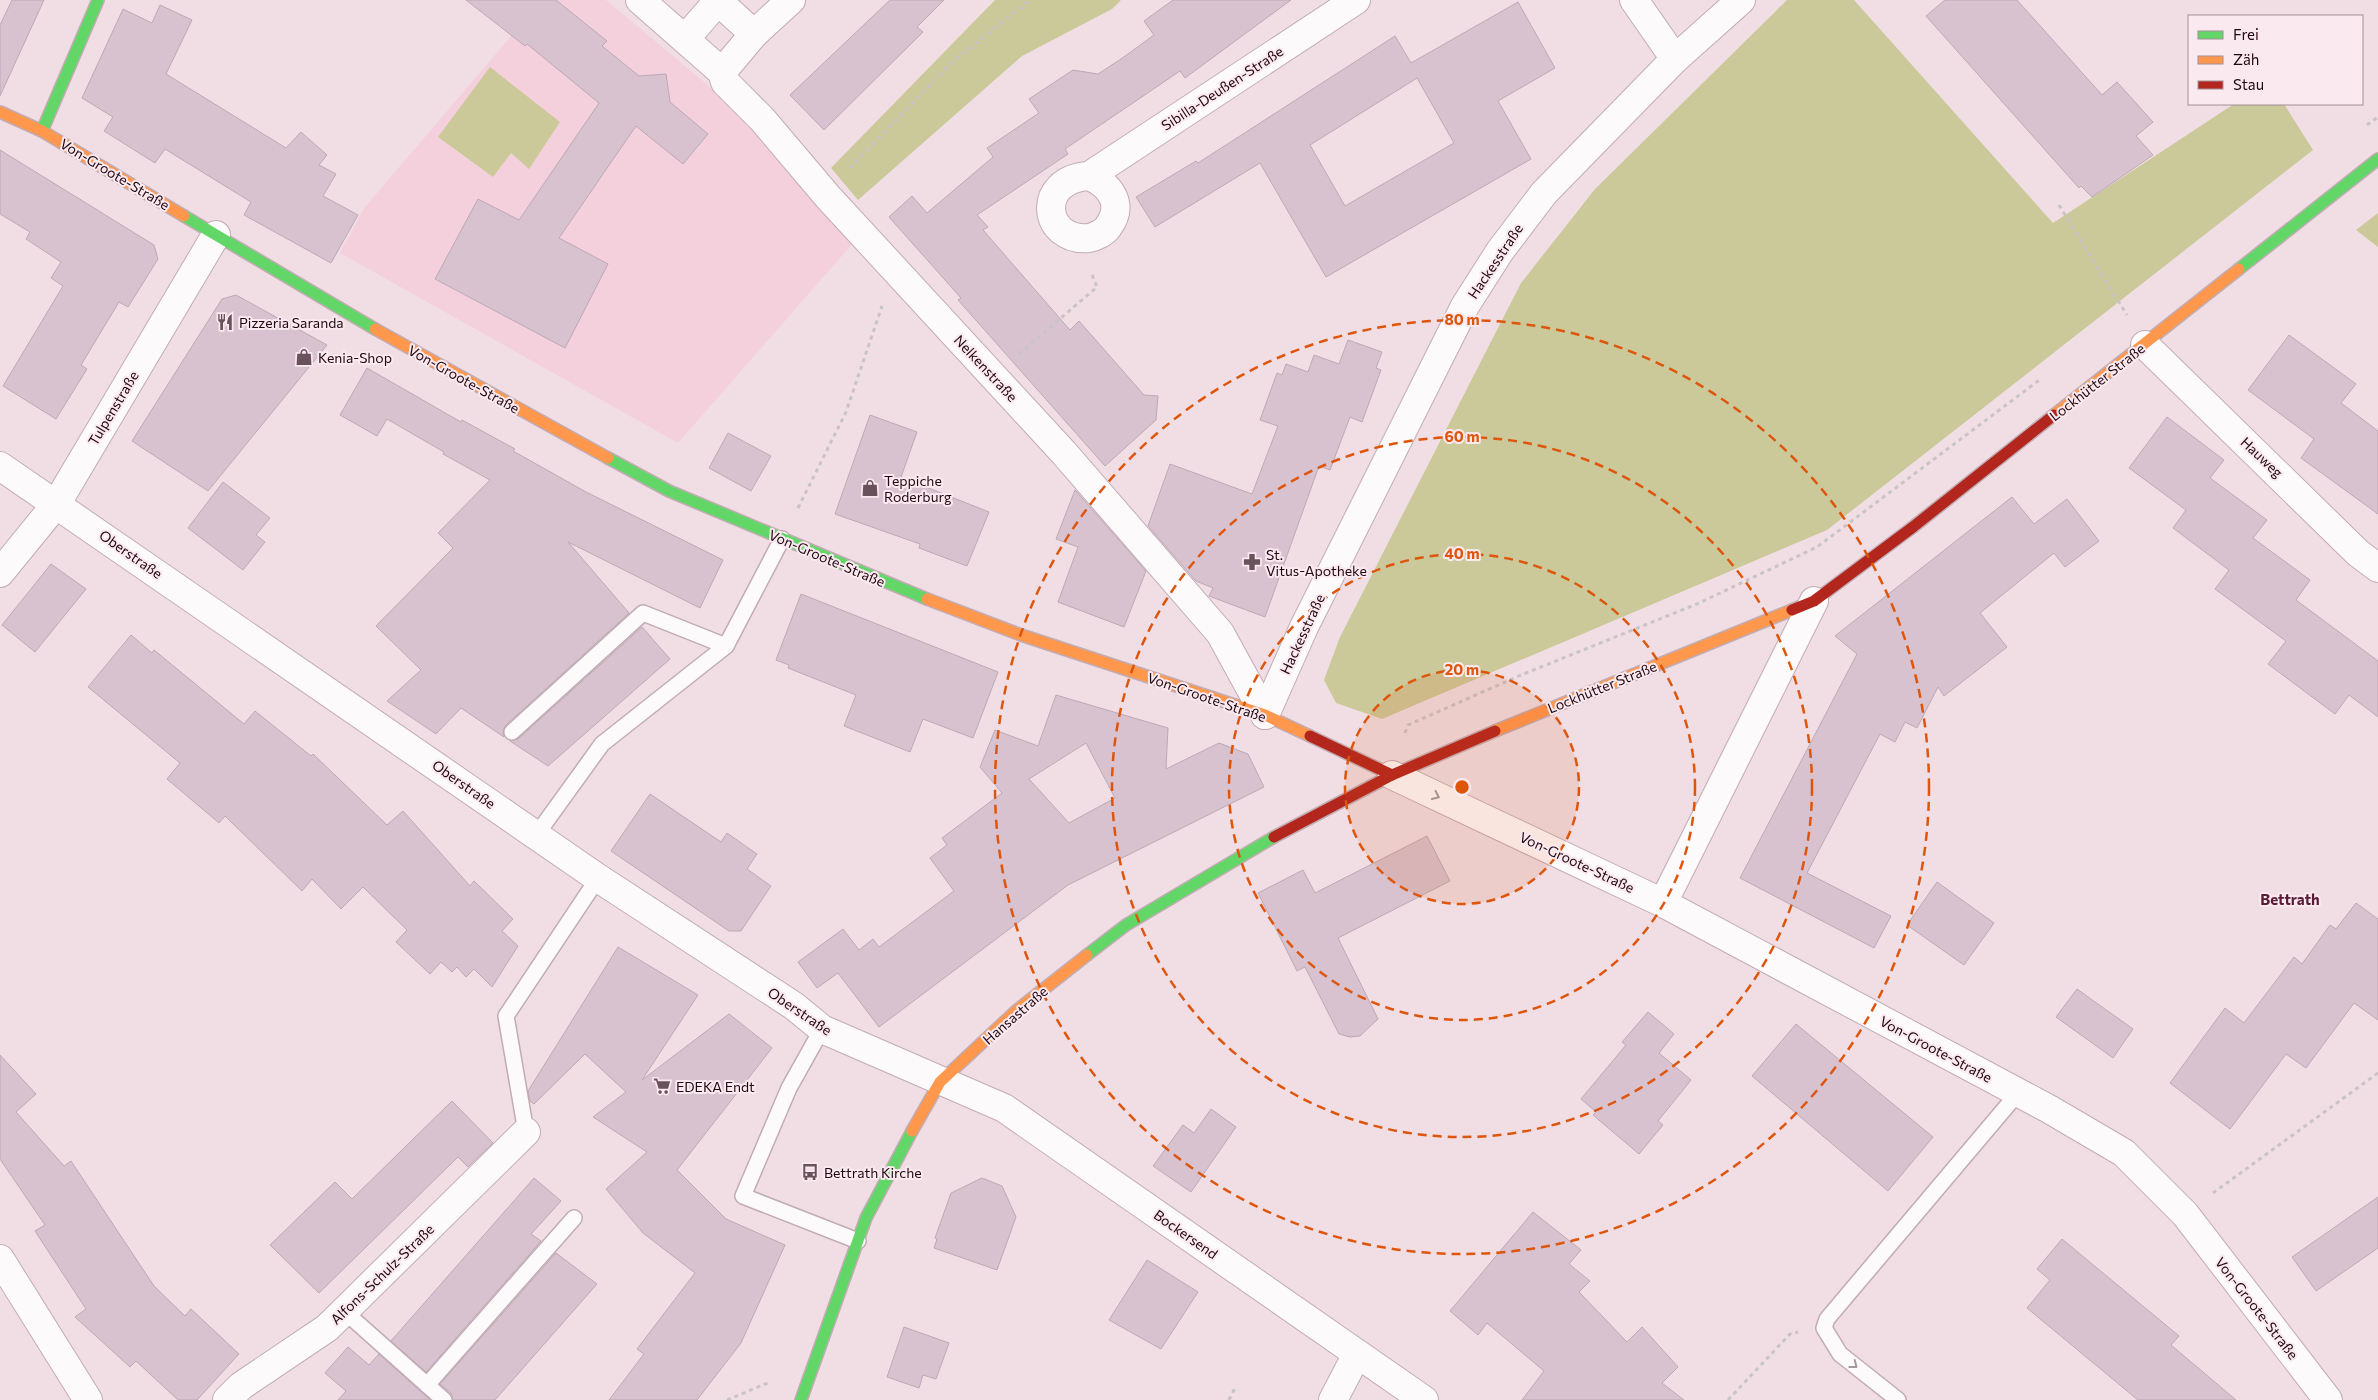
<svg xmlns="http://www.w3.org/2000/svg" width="2378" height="1400" viewBox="0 0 2378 1400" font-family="Commissioner,sans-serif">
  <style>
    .built { fill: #f4d0dc }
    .green { fill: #cbc99a }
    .building { fill: #d9c2d0; stroke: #bca9b5; fill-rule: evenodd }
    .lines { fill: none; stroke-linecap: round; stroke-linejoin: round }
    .lane-casing { stroke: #c2acb4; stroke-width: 18 }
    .street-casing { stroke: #c2acb4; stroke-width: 30 }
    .fast-casing { stroke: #c2acb4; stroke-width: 14 }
    .slow-casing { stroke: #c2acb4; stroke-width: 14 }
    .jam-casing { stroke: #c2acb4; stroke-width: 14 }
    .path { stroke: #cac3c6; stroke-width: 3; stroke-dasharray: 4 4; stroke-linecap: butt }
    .lane { stroke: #fdfafb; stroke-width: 15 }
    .street { stroke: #fdfafb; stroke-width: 28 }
    .fast { stroke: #63d668; stroke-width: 11 }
    .slow { stroke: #ff974d; stroke-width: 11 }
    .jam { stroke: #b3261e; stroke-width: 11 }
    .oneway { stroke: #a5999e }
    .ring { fill: none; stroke: #de550c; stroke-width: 2.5; stroke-dasharray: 9 6 }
    .labels { text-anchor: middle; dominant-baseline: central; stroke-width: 4; stroke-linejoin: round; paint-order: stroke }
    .street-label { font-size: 14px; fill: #210712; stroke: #fae9ef }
    .poi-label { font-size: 14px; fill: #210712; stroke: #fae9ef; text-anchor: start }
    .neighbourhood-label { font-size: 15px; font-weight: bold; fill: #591b37; stroke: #fae9ef }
    .centre { fill: #de550c; stroke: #fae9ef; stroke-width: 2.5 }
    .ring-label { font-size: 15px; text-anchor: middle; font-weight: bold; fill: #de550c; stroke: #fae9ef; stroke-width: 4; stroke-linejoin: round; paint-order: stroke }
  </style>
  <rect width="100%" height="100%" fill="#f0dee4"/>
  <!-- built -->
  <polygon class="built" points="542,0 606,0 721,96 853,243 678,443 340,253 365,207"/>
  <!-- green -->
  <g class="green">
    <polygon points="995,0 1121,0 1112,9 1022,56 858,200 831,168"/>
    <polygon points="1787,0 1854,0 2053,223 2234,104 2284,104 2313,150 1827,530 1382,719 1336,703 1324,680 1340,637 1521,283 1595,189"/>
    <polygon points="490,67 560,122 529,169 511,153 493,177 438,137"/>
    <polygon points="2378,213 2378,247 2356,230"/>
  </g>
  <!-- building -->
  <g class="building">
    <polygon points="12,0 44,0 0,96 0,25"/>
    <polygon points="466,0 556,0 607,41 602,46 639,76 666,74 670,102 708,134 683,164 636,126 559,238 608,264 565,348 435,279 478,199 519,220 599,103 527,44 525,46"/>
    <polygon points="890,0 944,0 917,27 923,32 824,130 790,95"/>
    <polygon points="1173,0 1291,0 1185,78 1180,71 1065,149 1068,154 977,215 988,227 983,230 1070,330 1079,321 1144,395 1158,396 1156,420 1105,466 958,300 961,298 889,217 912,196 927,213 993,157 987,148 1039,113 1029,99 1073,70 1098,74 1121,59 1154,35 1144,21"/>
    <polygon points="1945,0 2017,0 2102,95 2117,82 2153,122 2136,136 2153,155 2092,197 2081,186 2079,188 1926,16"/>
    <path d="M1518,2L1555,68L1498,101L1531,159L1326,277L1260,163L1155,227L1136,197L1196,161L1198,163L1395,36L1411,63ZM1417,78L1454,143L1345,206L1310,145Z"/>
    <polygon points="160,5 192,20 166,74 286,148 301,132 327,155 319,165 336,174 323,196 358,215 331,263 244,215 251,202 165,149 155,163 104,131 113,117 82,98 123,9 152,23"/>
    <polygon points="0,150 154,245 158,259 128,307 119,302 81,365 87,369 56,419 3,386 63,286 51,278 61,262 26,239 30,232 0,214"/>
    <polygon points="236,295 327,345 208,491 132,441 222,299"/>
    <polygon points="2289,335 2356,384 2341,403 2378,431 2378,514 2301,458 2314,439 2248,390"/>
    <polygon points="1348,340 1382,352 1376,368 1381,370 1362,422 1350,417 1330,470 1319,466 1265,617 1209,596 1213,588 1196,581 1148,526 1170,464 1252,494 1278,426 1260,420 1277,373 1282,375 1286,364 1308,372 1314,355 1339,364"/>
    <polygon points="367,368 461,422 462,420 515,449 513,451 586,492 723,560 700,608 568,542 629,613 506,725 503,730 504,737 461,708 436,734 387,701 421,670 376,626 453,548 438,533 490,480 443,454 444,452 387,419 377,436 340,415"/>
    <polygon points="870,415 917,432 901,477 989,512 967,566 919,548 920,544 835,514"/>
    <polygon points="2167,417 2224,460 2210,478 2267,520 2253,538 2310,580 2296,600 2378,661 2378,717 2349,695 2335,714 2268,664 2286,641 2215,589 2229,570 2173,528 2186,510 2129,468"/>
    <polygon points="728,433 771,456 751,491 709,468"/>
    <polygon points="223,482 270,518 256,535 265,542 243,570 188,528"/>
    <polygon points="1075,490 1146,571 1124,627 1058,602 1078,547 1056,539"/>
    <polygon points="2012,497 2034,524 2067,499 2099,541 2065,567 2054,553 1980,613 2007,647 1944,696 1938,687 1917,728 1905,722 1895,742 1880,734 1807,873 1891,916 1874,948 1740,878 1857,654 1835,636"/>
    <polygon points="51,564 86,589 35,652 2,625"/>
    <polygon points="801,594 998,672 973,738 923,719 910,752 844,726 856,695 788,668 789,665 776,660"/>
    <polygon points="642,627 670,659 548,766 510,741 518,739"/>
    <polygon points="131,635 152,653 154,650 244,724 255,711 311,756 313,754 387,825 403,811 470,886 474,881 513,919 502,931 518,946 492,987 474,969 466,977 457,967 452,972 441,962 430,974 396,942 407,930 363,887 341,909 312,879 302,891 225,816 219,823 167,779 180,763 88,687"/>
    <path d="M1056,695L1168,728L1166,769L1219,743L1248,754L1264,787L1068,885L879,1027L838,973L817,988L798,962L843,929L859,950L873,939L879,947L954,891L930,858L947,845L942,838L1002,793L980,767L995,730L1038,746ZM1086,743L1115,798L1069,823L1029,779Z"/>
    <polygon points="650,794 721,842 727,833 757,854 747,869 771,886 741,931 729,931 611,851"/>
    <polygon points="1427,836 1450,881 1338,938 1378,1019 1360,1036 1350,1037 1339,1034 1305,967 1297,971 1258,893 1303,870 1315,893"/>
    <polygon points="1937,882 1994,923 1964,965 1907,925"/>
    <polygon points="2356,903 2378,919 2378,1020 2354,1003 2306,1068 2286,1054 2230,1129 2170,1083 2225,1008 2244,1023 2294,957 2302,964 2330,925 2336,929"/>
    <polygon points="618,947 698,995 642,1080 729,1014 772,1048 677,1170 726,1219 785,1245 741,1343 697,1400 609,1400 644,1354 637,1349 695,1273 643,1233 606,1189 647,1152 593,1117 626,1092 585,1054 534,1104 530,1101 528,1091"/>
    <polygon points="2077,989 2133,1029 2113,1058 2056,1017"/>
    <polygon points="1648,1012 1674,1034 1659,1053 1691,1080 1658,1121 1663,1125 1639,1154 1593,1115 1596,1112 1581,1099 1626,1045 1622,1042"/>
    <polygon points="1796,1024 1933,1137 1888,1191 1752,1076"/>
    <polygon points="0,1055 36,1094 16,1112 64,1166 71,1161 154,1286 185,1316 191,1309 239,1354 197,1400 178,1400 136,1361 130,1367 75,1317 86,1309 35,1231 45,1225 0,1159"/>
    <polygon points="452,1101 493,1143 468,1167 458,1157 319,1293 270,1245 335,1182 352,1199"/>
    <polygon points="1211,1109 1236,1127 1191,1192 1153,1166 1183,1125 1194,1133"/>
    <polygon points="534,1178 561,1201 531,1234 541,1241 426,1372 391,1341"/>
    <polygon points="982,1178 1002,1186 1016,1217 997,1270 934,1248 937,1239 935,1238 951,1193"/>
    <polygon points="2378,1197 2378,1248 2316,1291 2292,1257"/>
    <polygon points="1533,1212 1581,1250 1569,1264 1590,1281 1579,1292 1627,1342 1642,1327 1678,1367 1662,1383 1684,1400 1522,1400 1544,1371 1487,1323 1478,1335 1450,1311"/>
    <polygon points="2062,1239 2179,1336 2171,1345 2236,1400 2138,1400 2027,1308 2050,1280 2037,1269"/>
    <polygon points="556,1253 597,1284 495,1400 453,1400 451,1393 440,1384"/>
    <polygon points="1147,1260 1198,1292 1161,1349 1109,1320"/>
    <polygon points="904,1327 949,1343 936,1379 923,1375 919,1388 887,1377"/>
    <polygon points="348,1347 369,1365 379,1354 430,1400 338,1400 346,1391 325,1373"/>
  </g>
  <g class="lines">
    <!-- lane casing -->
    <g class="lane-casing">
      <g id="lane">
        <polyline points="512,732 643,613 726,646"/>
        <polyline points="537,834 602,744 726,646 782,539"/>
        <polyline points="822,1029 789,1088 743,1196 858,1241"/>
        <polyline points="526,1132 506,1016 598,878"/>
        <polyline points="344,1311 444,1400"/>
        <polyline points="427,1385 574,1218"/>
        <polyline points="1898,1400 1840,1354 1824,1328 1827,1319 2018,1093"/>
      </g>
    </g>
    <!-- street casing -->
    <g class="street-casing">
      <g id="street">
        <polyline points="640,0 722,72 725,82 762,119 828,197 1064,453 1220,633 1265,715"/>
        <polyline points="1634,0 1675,59"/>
        <polyline points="685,39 718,1 754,34"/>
        <polyline points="722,72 754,34 791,0"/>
        <path d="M1089,176C1110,185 1125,204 1108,227C1105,232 1095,237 1089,238C1042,242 1035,179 1089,176L1356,0"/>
        <polyline points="2145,345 2358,553 2378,568"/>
        <polyline points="0,466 598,878 794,1006 822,1029 1004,1108 1424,1400"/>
        <polyline points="0,573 57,503 216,235"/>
        <polyline points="1265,715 1304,627 1465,306 1500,251 1544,193 1675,59 1741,0"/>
        <polyline points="1392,775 1663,903 2049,1109 2124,1153 2185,1214 2328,1400"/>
        <polyline points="1663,903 1814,601"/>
        <polyline points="0,1259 88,1400"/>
        <polyline points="227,1400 241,1386 327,1328 526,1132"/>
        <polyline points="1333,1400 1357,1354"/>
      </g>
    </g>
    <!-- fast casing -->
    <g class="fast-casing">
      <g id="fast">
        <polyline points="42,131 98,0"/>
        <polyline points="184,216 375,329"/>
        <polyline points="2239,269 2378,159"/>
        <polyline points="608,458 669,491 927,599"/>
        <polyline points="1087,955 1126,925 1274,837"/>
        <polyline points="801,1400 866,1218 912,1131"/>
      </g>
    </g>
    <!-- slow casing -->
    <g class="slow-casing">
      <g id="slow">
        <polyline points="0,112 42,131 184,216"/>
        <polyline points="375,329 608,458"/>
        <polyline points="2054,415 2239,269"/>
        <polyline points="927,599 1021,635 1265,715 1310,736"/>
        <polyline points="1495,731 1792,610"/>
        <polyline points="912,1131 940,1082 1016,1011 1087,955"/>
      </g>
    </g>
    <!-- jam casing -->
    <g class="jam-casing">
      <g id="jam">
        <polyline points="1792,610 1814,601 1913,527 2054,415"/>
        <polyline points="1310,736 1392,775"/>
        <polyline points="1274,837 1392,775 1495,731"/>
      </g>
    </g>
    <!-- path -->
    <g class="path">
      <polyline points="2367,125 2378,117"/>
      <polyline points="850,168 951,63 1030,0"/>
      <polyline points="2059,205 2127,315"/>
      <polyline points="1019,354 1097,287 1091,272"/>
      <polyline points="798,508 846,412 882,306"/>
      <polyline points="1405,733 1408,725 1521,675 1697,604 1817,547 2042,378"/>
      <polyline points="2213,1193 2378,1073"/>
      <polyline points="727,1400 770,1382"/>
      <polyline points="1229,1400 1236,1386"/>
      <polyline points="1728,1400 1790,1334 1798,1332"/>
    </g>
    <!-- lane -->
    <use href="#lane" class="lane"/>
    <!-- street -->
    <use href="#street" class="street"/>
    <!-- fast -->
    <use href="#fast" class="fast"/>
    <!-- slow -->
    <use href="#slow" class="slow"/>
    <!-- jam -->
    <use href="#jam" class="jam"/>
  </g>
  <!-- one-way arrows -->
  <defs><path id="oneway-chevron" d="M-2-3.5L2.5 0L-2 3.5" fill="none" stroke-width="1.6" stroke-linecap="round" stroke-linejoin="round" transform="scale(1.25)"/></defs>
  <g class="oneway">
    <use href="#oneway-chevron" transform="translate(1436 796) rotate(25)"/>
    <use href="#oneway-chevron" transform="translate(1854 1365) rotate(38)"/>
  </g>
  <!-- distance rings -->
  <circle cx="1462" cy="787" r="117" fill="#de550c" fill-opacity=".12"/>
  <g class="ring">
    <circle cx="1462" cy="787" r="117"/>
    <circle cx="1462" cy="787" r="233"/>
    <circle cx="1462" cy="787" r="350"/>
    <circle cx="1462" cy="787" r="467"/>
  </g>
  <!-- icons -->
  <defs>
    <g id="restaurant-bare" transform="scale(1.35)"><path d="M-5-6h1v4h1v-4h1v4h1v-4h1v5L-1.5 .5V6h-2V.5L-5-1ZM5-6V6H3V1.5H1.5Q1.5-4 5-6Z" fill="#69525c" stroke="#fae9ef" stroke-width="2.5" paint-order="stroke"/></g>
    <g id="shop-bare" transform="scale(1.35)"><path d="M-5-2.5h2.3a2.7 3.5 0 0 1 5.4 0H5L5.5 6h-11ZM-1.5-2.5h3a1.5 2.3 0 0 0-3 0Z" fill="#69525c" stroke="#fae9ef" stroke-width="2.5" paint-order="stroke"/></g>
    <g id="pharmacy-bare" transform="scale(1.35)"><path d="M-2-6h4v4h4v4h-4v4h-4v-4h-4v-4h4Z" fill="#69525c" stroke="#fae9ef" stroke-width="2.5" paint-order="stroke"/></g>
    <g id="supermarket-bare" transform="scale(1.35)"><path d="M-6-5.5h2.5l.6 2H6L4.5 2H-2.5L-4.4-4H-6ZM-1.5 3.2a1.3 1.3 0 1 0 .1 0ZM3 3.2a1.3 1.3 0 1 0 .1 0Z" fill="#69525c" stroke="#fae9ef" stroke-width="2.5" paint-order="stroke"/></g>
    <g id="bus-bare" transform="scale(1.35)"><path d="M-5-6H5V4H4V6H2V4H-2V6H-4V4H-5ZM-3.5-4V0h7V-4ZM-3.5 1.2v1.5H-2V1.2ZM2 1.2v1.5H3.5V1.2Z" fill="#69525c" stroke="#fae9ef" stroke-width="2.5" paint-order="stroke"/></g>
  </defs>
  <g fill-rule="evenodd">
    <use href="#restaurant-bare" x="225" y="322"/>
    <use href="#shop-bare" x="304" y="357"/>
    <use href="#shop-bare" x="870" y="488"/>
    <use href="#pharmacy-bare" x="1252" y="562"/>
    <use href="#supermarket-bare" x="662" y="1086"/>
    <use href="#bus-bare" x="810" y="1172"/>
  </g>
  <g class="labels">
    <!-- street labels -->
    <g class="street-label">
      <text transform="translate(1222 88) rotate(-33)">Sibilla-Deußen-Straße</text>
      <text transform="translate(115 174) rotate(31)">Von-Groote-Straße</text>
      <text transform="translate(1495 261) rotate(-56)">Hackesstraße</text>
      <text transform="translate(986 368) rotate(47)">Nelkenstraße</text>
      <text transform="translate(464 379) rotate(29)">Von-Groote-Straße</text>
      <text transform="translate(2097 382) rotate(-38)">Lockhütter Straße</text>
      <text transform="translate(113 408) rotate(-59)">Tulpenstraße</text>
      <text transform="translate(2262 457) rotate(43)">Hauweg</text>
      <text transform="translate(131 554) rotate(35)">Oberstraße</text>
      <text transform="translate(827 558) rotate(23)">Von-Groote-Straße</text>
      <text transform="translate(1302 634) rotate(-65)">Hackesstraße</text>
      <text transform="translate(1602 687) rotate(-22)">Lockhütter Straße</text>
      <text transform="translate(1207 697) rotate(19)">Von-Groote-Straße</text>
      <text transform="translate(464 784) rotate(35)">Oberstraße</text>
      <text transform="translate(1577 862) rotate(25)">Von-Groote-Straße</text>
      <text transform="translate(800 1011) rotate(34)">Oberstraße</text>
      <text transform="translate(1015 1015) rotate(-41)">Hansastraße</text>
      <text transform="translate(1936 1049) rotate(28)">Von-Groote-Straße</text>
      <text transform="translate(1186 1234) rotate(35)">Bockersend</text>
      <text transform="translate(382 1274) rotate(-44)">Alfons-Schulz-Straße</text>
      <text transform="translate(2257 1308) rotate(52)">Von-Groote-Straße</text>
    </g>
    <!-- poi labels -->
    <g class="poi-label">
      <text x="239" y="322">Pizzeria Saranda</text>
      <text x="318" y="357">Kenia-Shop</text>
      <text x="884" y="480">Teppiche<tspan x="884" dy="16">Roderburg</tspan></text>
      <text x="1266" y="554">St.<tspan x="1266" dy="16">Vitus-Apotheke</tspan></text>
      <text x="676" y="1086">EDEKA Endt</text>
      <text x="824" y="1172">Bettrath Kirche</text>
    </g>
    <!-- neighbourhood labels -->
    <g class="neighbourhood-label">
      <text x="2290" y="899">Bettrath</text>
    </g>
  </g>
  <circle cx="1462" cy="787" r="8" class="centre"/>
  <g class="ring-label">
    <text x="1462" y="325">80 m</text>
    <text x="1462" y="442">60 m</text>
    <text x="1462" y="559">40 m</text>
    <text x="1462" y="675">20 m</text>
  </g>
  <!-- legend -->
  <rect x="2188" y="15" width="175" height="90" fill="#fae9ef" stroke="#a38f97"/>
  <rect x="2198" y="31" width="25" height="8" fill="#63d668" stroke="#a38f97"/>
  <text x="2233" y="40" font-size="15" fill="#210712">Frei</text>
  <rect x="2198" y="56" width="25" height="8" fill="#ff974d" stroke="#a38f97"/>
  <text x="2233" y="65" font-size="15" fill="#210712">Zäh</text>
  <rect x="2198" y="81" width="25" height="8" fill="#b3261e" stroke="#a38f97"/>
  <text x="2233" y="90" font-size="15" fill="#210712">Stau</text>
</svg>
